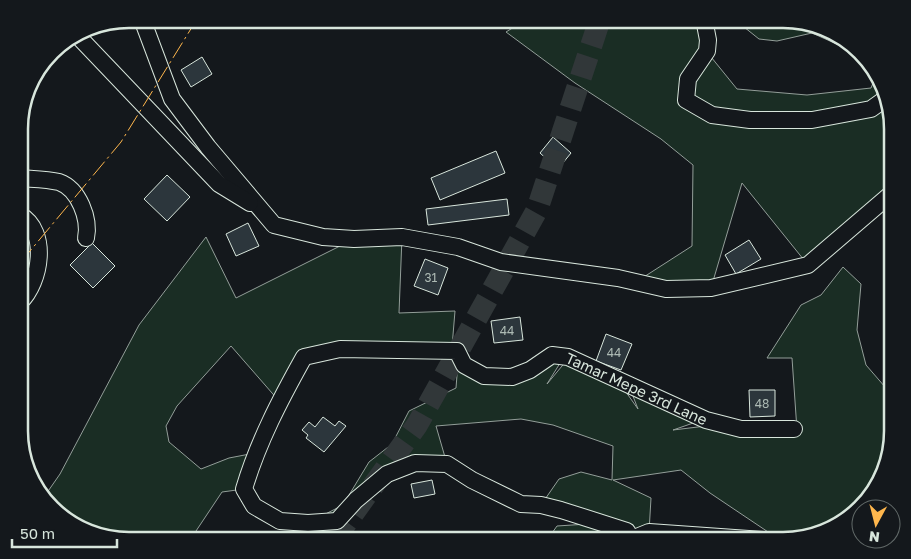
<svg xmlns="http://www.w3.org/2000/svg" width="911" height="559" viewBox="0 0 911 559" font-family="'Golos Text',sans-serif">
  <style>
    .green { fill: #1a2d24; stroke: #939e99 }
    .building { fill: #2c363c; stroke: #d8e6dc }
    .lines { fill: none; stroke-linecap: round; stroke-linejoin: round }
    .highway-tunnel { stroke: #313739; stroke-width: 22; stroke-dasharray: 22 11; stroke-linecap: butt }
    .minor-casing { stroke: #d8e6dc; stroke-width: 18 }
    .minor { stroke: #14181c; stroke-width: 16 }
    .power { stroke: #ffb74d; stroke-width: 1; stroke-dasharray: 18 4 2.5 4; stroke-linecap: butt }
    .labels { text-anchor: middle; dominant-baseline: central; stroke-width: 4; stroke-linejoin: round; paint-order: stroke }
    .number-label { font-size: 12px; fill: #adbab4 }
    .street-label { font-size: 15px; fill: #d8e6dc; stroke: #14181c }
    .rim { fill: none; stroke: #d8e6dc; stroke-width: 2.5 }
  </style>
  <rect width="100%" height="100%" fill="#14181c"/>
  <!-- green -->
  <g class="green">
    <polygon points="527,19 674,19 705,26 707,52 737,89 807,95 871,88 877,73 892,121 892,193 808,265 742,183 711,288 636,282 692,246 693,165 661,139 575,83 506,32"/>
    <polygon points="734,19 783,19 843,37 859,54 812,33 777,41 759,39"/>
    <polygon points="206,237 236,298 354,239 402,237 399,313 455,311 452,347 304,357 279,401 231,346 177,406 166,426 169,442 201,469 229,458 255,453 244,489 222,492 190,540 128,540 68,522 44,497 60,474 139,325"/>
    <polygon points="843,267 861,284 857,330 866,365 892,395 892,438 874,491 838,525 790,540 780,540 710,493 681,470 613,480 651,498 649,532 646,540 547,540 557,526 603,523 541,505 559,479 581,472 612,480 613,446 553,425 521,419 436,426 447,464 415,463 337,521 308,523 343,505 369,462 392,444 409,411 456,388 458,362 483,378 562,360 547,384 567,360 621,385 638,409 631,391 699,421 673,430 706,426 797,430 792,358 767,358 801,305 821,295"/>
  </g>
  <!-- building -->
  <g class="building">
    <polygon points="202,57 212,74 191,87 181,70"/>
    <polygon points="553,137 571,153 558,169 540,153"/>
    <polygon points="496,151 505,173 440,200 431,178"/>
    <polygon points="167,175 190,197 167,221 144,199"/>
    <polygon points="507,199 509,215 428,225 426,209"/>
    <polygon points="248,223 259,246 236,256 226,234"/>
    <polygon points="749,240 761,259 736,274 725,255"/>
    <polygon points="92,243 115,266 93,288 70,265"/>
    <polygon points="425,259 448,268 438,295 414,286"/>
    <polygon points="520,317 523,340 494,343 491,321"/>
    <polygon points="606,334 632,344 621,370 596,361"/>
    <polygon points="749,390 775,390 775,416 750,417"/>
    <polygon points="323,417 335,426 339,421 346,426 324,452 306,438 308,435 302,430 309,422 315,427"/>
    <polygon points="432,480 435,494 414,498 411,484"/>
  </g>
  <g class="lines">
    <!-- highway-tunnel -->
    <polyline class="highway-tunnel" points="334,540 417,425 537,210 600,19"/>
    <!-- minor casing -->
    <g class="minor-casing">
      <g id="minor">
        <polyline points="142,19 172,99 208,147 274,225 323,237 354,239 402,237 458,247 501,262 618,278 666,289 711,288 808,265 892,193"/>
        <polyline points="704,19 708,40 707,51 688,79 686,100 712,115 750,120 812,120 871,109 885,99"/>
        <polyline points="76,34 219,184 250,203"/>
        <path d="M20,178C32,179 47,179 59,182C79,189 90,219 86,238"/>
        <path d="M20,215C49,231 41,282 20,302"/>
        <polyline points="632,539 649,532 763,540"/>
        <path id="s1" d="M631,540L627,531L561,510L541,505L521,504L472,480L447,464L415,463L387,474L356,500L337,521L308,523L280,521L254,506L244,489C258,442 280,400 304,357L340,349L457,351L464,365L484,376L512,377L530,370L552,355L568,357L706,420L741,429H794"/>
      </g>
    </g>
    <!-- minor -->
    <use href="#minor" class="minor"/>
    <!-- power -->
    <polyline class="power" points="20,263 121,142 197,19"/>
  </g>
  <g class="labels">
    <!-- number labels -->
    <g class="number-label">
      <text x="431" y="277">31</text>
      <text x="507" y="330">44</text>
      <text x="614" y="352">44</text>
      <text x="762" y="403">48</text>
    </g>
    <!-- street labels -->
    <g class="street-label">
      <text stroke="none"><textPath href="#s1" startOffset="945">Tamar Mepe 3rd Lane</textPath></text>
    </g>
  </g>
  <!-- crop -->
  <path d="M0 0H911V559H0ZM129 28H783A101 101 0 0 1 884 129V431A101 101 0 0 1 783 532H129A101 101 0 0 1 28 431V129A101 101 0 0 1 129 28Z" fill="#14181c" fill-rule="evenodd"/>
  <path class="rim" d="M129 28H783A101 101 0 0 1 884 129V431A101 101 0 0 1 783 532H129A101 101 0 0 1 28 431V129A101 101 0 0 1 129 28Z"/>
  <!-- north arrow -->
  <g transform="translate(876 524) rotate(187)"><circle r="24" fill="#14181c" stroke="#626a69"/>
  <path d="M0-4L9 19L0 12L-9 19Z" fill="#ffb74d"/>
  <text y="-8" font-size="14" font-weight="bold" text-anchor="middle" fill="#d8e6dc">N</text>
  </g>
  <!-- scale -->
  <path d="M12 539v8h105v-8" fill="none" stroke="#d8e6dc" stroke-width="2.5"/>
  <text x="20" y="539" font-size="15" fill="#d8e6dc" stroke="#14181c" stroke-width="4" paint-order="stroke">50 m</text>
</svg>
